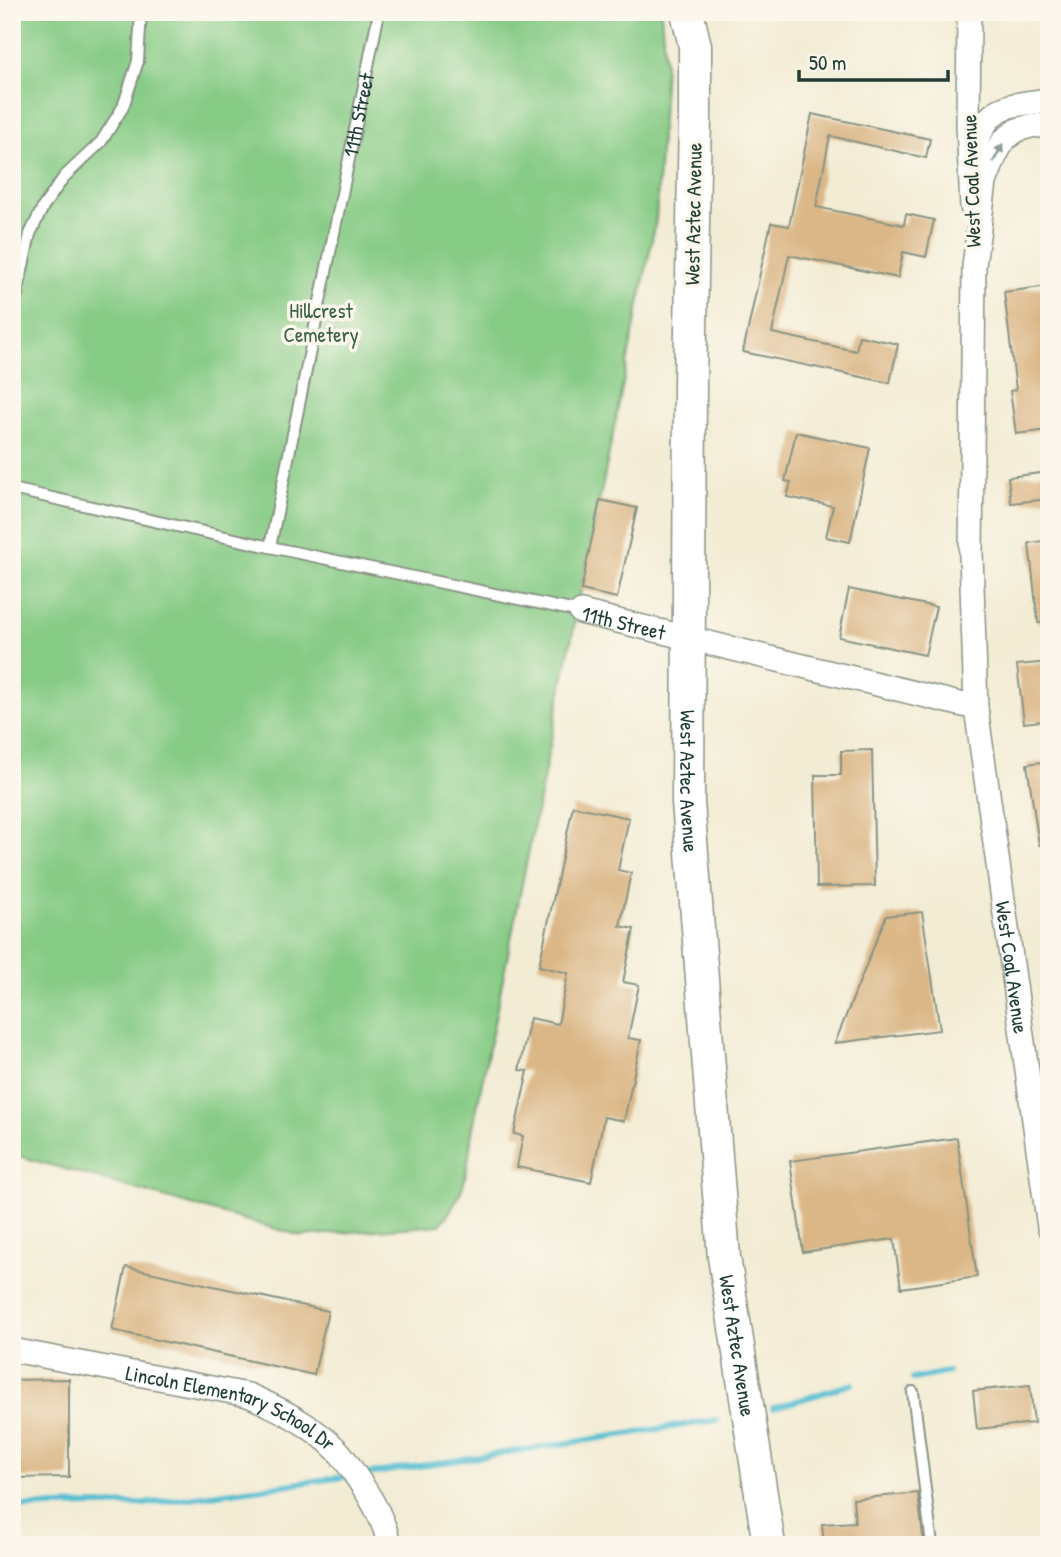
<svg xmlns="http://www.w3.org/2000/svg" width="1061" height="1557" viewBox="0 0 1061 1557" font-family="'Patrick Hand',sans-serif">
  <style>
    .green { fill: #86cb85; stroke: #52845c; stroke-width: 2 }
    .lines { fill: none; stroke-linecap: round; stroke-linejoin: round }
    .stream { stroke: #55bed2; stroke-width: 6 }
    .building { fill: #dbb787 }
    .lane-casing { stroke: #899484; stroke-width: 14 }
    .street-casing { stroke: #899484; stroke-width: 26 }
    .secondary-casing { stroke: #899484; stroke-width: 35 }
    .lane { stroke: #fff; stroke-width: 10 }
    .street { stroke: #fff; stroke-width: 23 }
    .secondary { stroke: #fff; stroke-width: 32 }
    .oneway { fill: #8f9e9a }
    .labels { text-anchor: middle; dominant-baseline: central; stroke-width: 7; stroke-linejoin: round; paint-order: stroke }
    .street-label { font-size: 21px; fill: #1f3d34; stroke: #fbf7ec }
    .park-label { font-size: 21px; fill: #396048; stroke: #fbf7ec }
  </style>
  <rect width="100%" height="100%" fill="#fbf7ec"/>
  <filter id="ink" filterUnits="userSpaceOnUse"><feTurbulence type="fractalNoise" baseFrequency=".0143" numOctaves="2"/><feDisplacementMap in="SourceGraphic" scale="14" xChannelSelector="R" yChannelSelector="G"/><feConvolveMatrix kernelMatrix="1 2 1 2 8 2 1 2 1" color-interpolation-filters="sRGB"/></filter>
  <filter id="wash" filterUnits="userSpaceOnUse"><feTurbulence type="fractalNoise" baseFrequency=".00686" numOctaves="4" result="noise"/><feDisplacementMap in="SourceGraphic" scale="28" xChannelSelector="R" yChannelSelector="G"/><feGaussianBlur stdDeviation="1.57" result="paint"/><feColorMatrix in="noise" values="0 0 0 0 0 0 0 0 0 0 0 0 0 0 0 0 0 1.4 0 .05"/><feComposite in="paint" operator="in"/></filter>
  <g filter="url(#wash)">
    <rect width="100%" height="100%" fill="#f3ecd5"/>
    <!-- green -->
    <path class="green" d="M12,12H661L665,65L656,220L472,1132C466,1175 468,1190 440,1225L301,1236L12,1154Z"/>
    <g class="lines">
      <!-- stream -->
      <g class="stream">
        <polyline points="913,1379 948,1372"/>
        <polyline points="773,1408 852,1384"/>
        <polyline points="362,1475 717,1420"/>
        <polyline points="12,1507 144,1504 351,1476"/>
      </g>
    </g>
    <g id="blocks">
      <!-- building -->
      <g class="building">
        <polygon points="812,114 930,139 926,158 830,136 816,207 904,225 906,214 934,220 926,257 903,252 898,278 789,255 772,333 856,351 859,336 898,344 890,383 743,352 771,223 789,226"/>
        <polygon points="1049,286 1049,343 1046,343 1049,362 1049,430 1016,434 1010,391 1016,390 1004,292"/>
        <polygon points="796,432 870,448 850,542 826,537 833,506 787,497 791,482 785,481"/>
        <polygon points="1049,472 1049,499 1011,503 1008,477"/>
        <polygon points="600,500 637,508 617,598 581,590"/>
        <polygon points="1049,540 1049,622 1038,623 1029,543"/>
        <polygon points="849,589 936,607 925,655 839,637"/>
        <polygon points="1049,662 1049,720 1024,723 1017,665"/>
        <polygon points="872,750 875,886 817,887 815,775 841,775 841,751"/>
        <polygon points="1049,761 1049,844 1039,845 1027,764"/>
        <polygon points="573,806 629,818 618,870 631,873 620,926 634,929 623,982 639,985 628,1038 641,1040 624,1121 604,1117 591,1182 517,1167 523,1136 514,1134 528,1071 519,1070 530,1018 558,1024 568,973 539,966"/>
        <polygon points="922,912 940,1030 835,1043 886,916"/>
        <polygon points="957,1138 977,1277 901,1288 894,1239 803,1252 790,1161"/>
        <polygon points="126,1267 328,1311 314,1375 112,1330"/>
        <polygon points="69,1379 69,1477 12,1478 12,1380"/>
        <polygon points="1030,1385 1034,1423 977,1429 973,1391"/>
        <polygon points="918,1493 924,1545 824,1545 822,1524 855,1522 853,1499"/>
      </g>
    </g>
  </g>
  <g filter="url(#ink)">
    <use href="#blocks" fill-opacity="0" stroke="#899484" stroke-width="2"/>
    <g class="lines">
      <!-- lane casing -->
      <g class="lane-casing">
        <g id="lane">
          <polyline points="12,317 30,234 43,207 64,177 101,142 123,107 138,61 141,12"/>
          <polyline points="12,489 270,547 581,612"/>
          <path id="s1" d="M270,547L379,12"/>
          <polyline points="913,1392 932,1545"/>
        </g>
      </g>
      <!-- street casing -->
      <g class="street-casing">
        <g id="street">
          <polyline points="969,12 968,125 972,207"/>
          <path id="s2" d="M1049,127L1034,125L1017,130L1004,140L996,154L985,182L974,266L971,554L976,708L1049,1227"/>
          <path d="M974,152C987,104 1004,106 1049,100"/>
          <path id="s3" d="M581,612L976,708"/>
          <path id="s4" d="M12,1350L248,1395C280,1409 312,1425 337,1450C347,1460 354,1474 362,1485C375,1504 385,1523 389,1545"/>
        </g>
      </g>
      <!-- secondary casing -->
      <g class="secondary-casing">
        <g id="secondary">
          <path id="s5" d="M687,12L695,46V115L690,385L688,802L724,1257L769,1545"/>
        </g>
      </g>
      <!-- lane -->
      <use href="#lane" class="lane"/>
      <!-- street -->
      <use href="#street" class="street"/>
      <!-- secondary -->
      <use href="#secondary" class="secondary"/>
    </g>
    <!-- one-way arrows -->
    <defs><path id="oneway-solid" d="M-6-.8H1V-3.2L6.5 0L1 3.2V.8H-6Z" transform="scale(1.75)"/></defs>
    <use class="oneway" href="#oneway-solid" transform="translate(998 153) rotate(-63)"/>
  </g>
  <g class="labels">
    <!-- street labels -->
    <g class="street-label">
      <text stroke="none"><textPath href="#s1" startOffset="441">11th Street</textPath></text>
      <text transform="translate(971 181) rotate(-92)">West Coal Avenue</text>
      <text transform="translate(693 214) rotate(-89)">West Aztec Avenue</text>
      <text stroke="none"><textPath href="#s3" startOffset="44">11th Street</textPath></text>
      <text stroke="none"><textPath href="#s5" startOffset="770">West Aztec Avenue</textPath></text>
      <text stroke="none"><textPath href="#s2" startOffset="884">West Coal Avenue</textPath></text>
      <text stroke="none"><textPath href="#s5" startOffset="1337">West Aztec Avenue</textPath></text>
      <text stroke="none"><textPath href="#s4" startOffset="228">Lincoln Elementary School Dr</textPath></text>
    </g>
    <!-- park labels -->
    <g class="park-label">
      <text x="321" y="310">Hillcrest<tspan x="321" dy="24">Cemetery</tspan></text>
    </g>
  </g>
  <!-- margin -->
  <rect width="1061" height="1557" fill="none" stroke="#fbf7ec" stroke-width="42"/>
  <!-- scale -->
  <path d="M799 70v10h149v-10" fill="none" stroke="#1f3d34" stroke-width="3.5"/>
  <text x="809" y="70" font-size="21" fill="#1f3d34" stroke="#fbf7ec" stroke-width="5" paint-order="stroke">50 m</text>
</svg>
